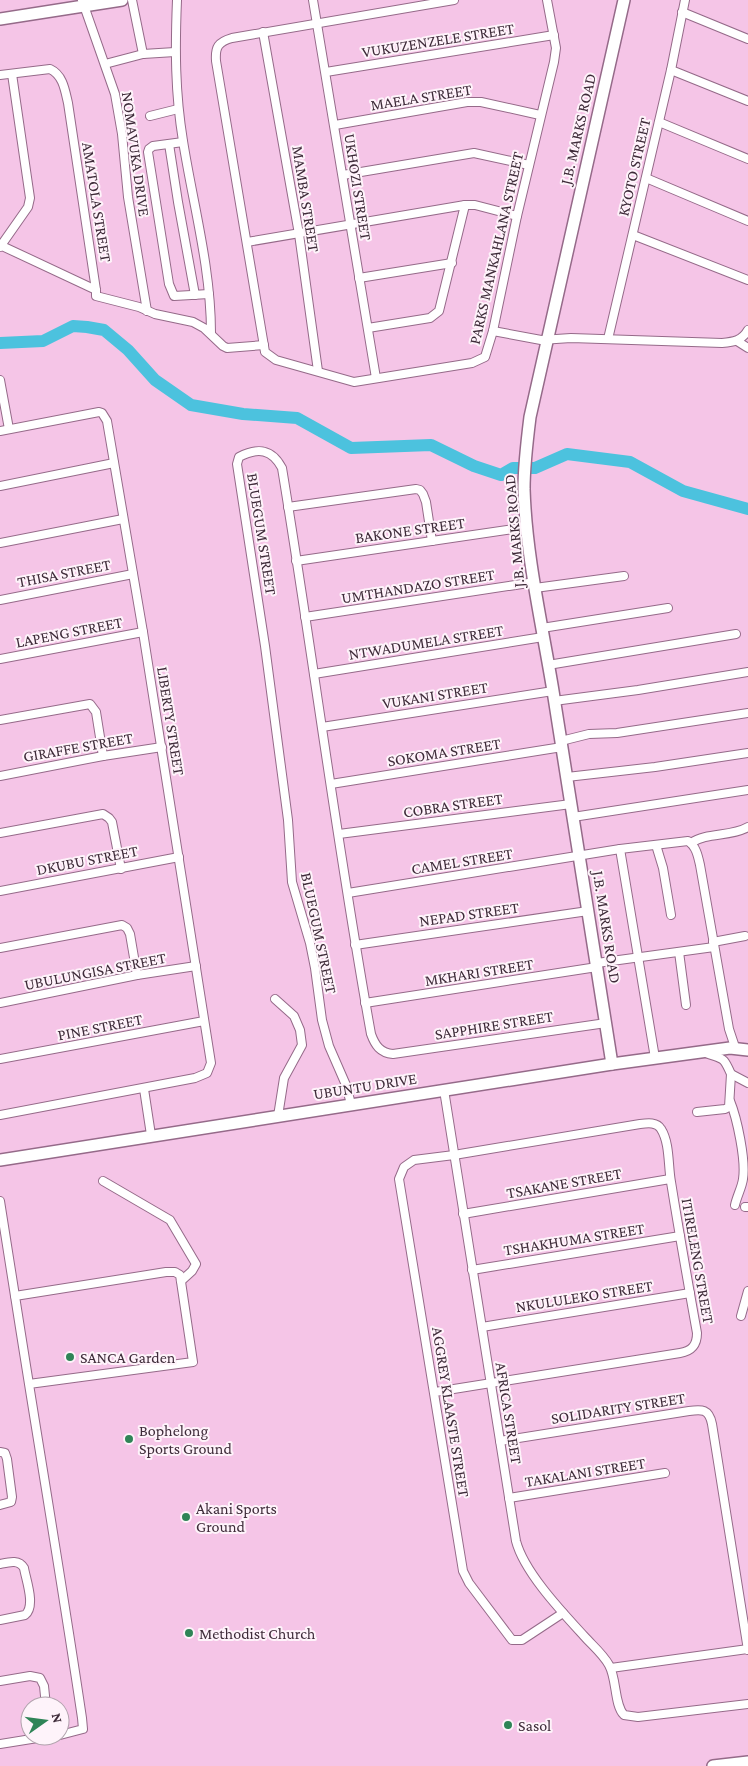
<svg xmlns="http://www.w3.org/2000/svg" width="748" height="1766" viewBox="0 0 748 1766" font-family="'Crimson Pro',serif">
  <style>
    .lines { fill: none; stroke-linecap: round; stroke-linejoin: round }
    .river { stroke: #4cc2de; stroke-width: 12 }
    .street-casing { stroke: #956a89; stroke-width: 10 }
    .secondary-casing { stroke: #956a89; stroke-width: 14 }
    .street { stroke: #fff; stroke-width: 8 }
    .secondary { stroke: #fff; stroke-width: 11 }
    .poi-dot { fill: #2f8457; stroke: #fef3fa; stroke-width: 2 }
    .labels { text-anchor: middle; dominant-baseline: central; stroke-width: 4; stroke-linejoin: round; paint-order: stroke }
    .street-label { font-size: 16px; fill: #3e2b39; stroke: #fef3fa }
    .poi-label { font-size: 16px; fill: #3e2b39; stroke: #fef3fa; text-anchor: start }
  </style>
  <rect width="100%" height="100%" fill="#f5c5e7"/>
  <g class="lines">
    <!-- river -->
    <polyline class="river" points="0,343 43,341 73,326 87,327 104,330 128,350 155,380 191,405 243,414 297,418 351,448 431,445 474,466 501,475 513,468 535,468 567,454 630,462 683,491 748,509"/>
    <!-- street casing -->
    <g class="street-casing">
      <g id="street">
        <polyline points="82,0 115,94 122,134 128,197 147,311"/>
        <polyline points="132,0 143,54"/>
        <path d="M177,0C175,49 175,92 183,141C193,204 211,268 211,333"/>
        <polyline points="313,0 376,378"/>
        <path d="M454,0L232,38C218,42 215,47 216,61L265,352L276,360L354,382L472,363L485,357L493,331L517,216L554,62L556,48L547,0"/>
        <polyline points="682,12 748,39"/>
        <polyline points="263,32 299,234 318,371"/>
        <polyline points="105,64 143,54 175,52"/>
        <polyline points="671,70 748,101"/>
        <polyline points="326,72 554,35"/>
        <path d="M0,75L50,69C63,75 65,90 68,103L96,290V296L139,307L155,314L193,322L204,328L223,346L227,348L264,345"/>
        <polyline points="150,116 178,109"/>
        <polyline points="659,122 748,159"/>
        <polyline points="335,125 467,102 481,102 540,115"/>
        <polyline points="183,142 153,146 149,149 148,152 169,284 174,296 209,294"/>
        <polyline points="169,144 178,202 195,295"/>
        <polyline points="343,175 474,153 529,165"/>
        <polyline points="646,178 748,221"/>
        <polyline points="633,235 748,280"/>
        <polyline points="247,242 465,205 475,205 517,216"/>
        <polyline points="0,245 96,290"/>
        <polyline points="0,247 28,207 30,198 12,74"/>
        <polyline points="359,278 452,263"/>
        <polyline points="368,328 430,318 439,311 465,205"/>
        <path d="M493,331L541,340L571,338L722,343C733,342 742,341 748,330"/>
        <polyline points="608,339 671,70 685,0"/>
        <polyline points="737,341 748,348"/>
        <polyline points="0,380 9,429"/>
        <polyline points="0,431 99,412 102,413 107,421 143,632 211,1063 207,1073 195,1078 0,1115"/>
        <polyline points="0,486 114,463"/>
        <polyline points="288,507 416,489 420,490 423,494 426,502 432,541"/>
        <polyline points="0,543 123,519"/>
        <polyline points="296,561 527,527"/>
        <polyline points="535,588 624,576"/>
        <polyline points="0,600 133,574"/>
        <polyline points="305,617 535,582"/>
        <polyline points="542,628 668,608"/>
        <polyline points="0,659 143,632"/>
        <polyline points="548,665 736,634"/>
        <polyline points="314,674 543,637"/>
        <polyline points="554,701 638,690 748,672"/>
        <polyline points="0,720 90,704 96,712 103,756"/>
        <polyline points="322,727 553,691"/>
        <polyline points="561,741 589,734 617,733 748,713"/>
        <polyline points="0,776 103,756 162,747"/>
        <polyline points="567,777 655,767 748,753"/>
        <polyline points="331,784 562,747"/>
        <polyline points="573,817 748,790"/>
        <polyline points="0,833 103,814 109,818 112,822 121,869"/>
        <polyline points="339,834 571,804"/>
        <path d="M691,843C707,832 731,837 748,827"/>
        <polyline points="656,845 663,868 671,915"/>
        <polyline points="620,849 655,1058"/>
        <polyline points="0,891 179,857"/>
        <path d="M348,893L620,849L688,841C696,846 698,856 700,865L729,1029L735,1047"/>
        <polyline points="713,942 745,936"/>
        <polyline points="355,945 588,911"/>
        <polyline points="0,948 122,925 127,928 130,934 137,975"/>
        <polyline points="679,952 686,1005"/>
        <polyline points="597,963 714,947"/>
        <polyline points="275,999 294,1016 300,1030 302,1045 284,1078 278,1116"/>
        <polyline points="0,1003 137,975 196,966"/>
        <polyline points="365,1003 597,967"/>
        <path d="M706,1053C724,1060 723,1056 731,1074L748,1083"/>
        <polyline points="0,1059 204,1021"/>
        <polyline points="144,1089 151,1135"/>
        <path d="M444,1090L516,1541C524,1572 562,1612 584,1636C592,1645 603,1654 609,1665C617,1679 614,1705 624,1715L638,1717L748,1704"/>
        <path d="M730,1101C737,1118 746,1160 743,1179C742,1187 737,1196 735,1205"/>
        <path d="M351,1104L346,1085L329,1046L322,1020L315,968L310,943L292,882L288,820L265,646L237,464L239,457C258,447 272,449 282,468C313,656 337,846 371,1034C375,1045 380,1053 393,1054L606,1023"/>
        <polyline points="697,1112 725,1109 729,1107 731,1074"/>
        <polyline points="103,1181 170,1220 196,1264 192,1271 181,1281"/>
        <polyline points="0,1201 15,1296"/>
        <polyline points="745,1207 748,1207"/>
        <polyline points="463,1214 670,1179"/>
        <polyline points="472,1270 680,1236"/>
        <polyline points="741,1316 748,1291"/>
        <polyline points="482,1327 690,1293"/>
        <path d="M29,1384L193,1362L180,1275L175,1272H166L15,1296C37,1437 61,1577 82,1718L83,1729L60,1735"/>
        <path d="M435,1392L680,1353C692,1351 697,1345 697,1333C688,1283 679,1232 671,1182C668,1166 670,1143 661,1129C657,1122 648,1123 640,1124L454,1155L414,1160L404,1167L399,1179L463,1571L469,1583L512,1640H522L563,1613"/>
        <path d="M500,1441L689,1411C702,1409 709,1409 712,1424L748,1650"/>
        <polyline points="0,1452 5,1453 7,1459 12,1497 11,1502 0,1505"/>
        <polyline points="509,1498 665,1473"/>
        <path d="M0,1564C9,1562 19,1559 24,1568C26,1580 36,1606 25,1615L0,1620"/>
        <polyline points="611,1668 748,1649"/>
        <polyline points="0,1681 30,1676 40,1678 44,1686 46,1706"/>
        <polyline points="0,1744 50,1736"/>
      </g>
    </g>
    <!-- secondary casing -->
    <g class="secondary-casing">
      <g id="secondary">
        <polyline points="0,19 122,0"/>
        <path d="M612,1064C593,939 572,815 553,691C542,624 526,556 524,489C524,465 527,441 530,417L624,0"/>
        <polyline points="0,1160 612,1064 730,1048 748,1050"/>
        <polyline points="713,1766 748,1762"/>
      </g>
    </g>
    <!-- street -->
    <use href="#street" class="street"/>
    <!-- secondary -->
    <use href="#secondary" class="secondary"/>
  </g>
  <!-- markers -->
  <g class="poi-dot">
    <circle cx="70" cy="1357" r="5"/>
    <circle cx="129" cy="1439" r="5"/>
    <circle cx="186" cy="1517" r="5"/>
    <circle cx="189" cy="1633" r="5"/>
    <circle cx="508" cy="1725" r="5"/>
  </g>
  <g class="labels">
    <!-- street labels -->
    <g class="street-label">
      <text transform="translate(438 40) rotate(-9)">VUKUZENZELE STREET</text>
      <text transform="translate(421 97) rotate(-9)">MAELA STREET</text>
      <text transform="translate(578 129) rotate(-77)">J.B. MARKS ROAD</text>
      <text transform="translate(136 154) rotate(82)">NOMAVUKA DRIVE</text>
      <text transform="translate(634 167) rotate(-77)">KYOTO STREET</text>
      <text transform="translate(358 187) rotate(81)">UKHOZI STREET</text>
      <text transform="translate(306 199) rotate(81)">MAMBA STREET</text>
      <text transform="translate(97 202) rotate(81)">AMATOLA STREET</text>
      <text transform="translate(496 248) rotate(-77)">PARKS MANKAHLANA STREET</text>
      <text transform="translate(410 530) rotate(-8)">BAKONE STREET</text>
      <text transform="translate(514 531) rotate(-95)">J.B. MARKS ROAD</text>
      <text transform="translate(262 534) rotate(81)">BLUEGUM STREET</text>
      <text transform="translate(64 573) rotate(-11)">THISA STREET</text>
      <text transform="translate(418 586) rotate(-9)">UMTHANDAZO STREET</text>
      <text transform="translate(69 632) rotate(-11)">LAPENG STREET</text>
      <text transform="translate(426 642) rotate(-9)">NTWADUMELA STREET</text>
      <text transform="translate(435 695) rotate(-9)">VUKANI STREET</text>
      <text transform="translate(171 721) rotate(81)">LIBERTY STREET</text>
      <text transform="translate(78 747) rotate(-10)">GIRAFFE STREET</text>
      <text transform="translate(444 752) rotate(-9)">SOKOMA STREET</text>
      <text transform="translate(453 805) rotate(-8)">COBRA STREET</text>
      <text transform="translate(87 860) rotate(-11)">DKUBU STREET</text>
      <text transform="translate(462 861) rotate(-9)">CAMEL STREET</text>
      <text transform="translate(469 914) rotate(-8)">NEPAD STREET</text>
      <text transform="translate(607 927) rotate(81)">J.B. MARKS ROAD</text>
      <text transform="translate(319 933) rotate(78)">BLUEGUM STREET</text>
      <text transform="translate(95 971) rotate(-11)">UBULUNGISA STREET</text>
      <text transform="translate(479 972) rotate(-9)">MKHARI STREET</text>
      <text transform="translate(494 1025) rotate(-9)">SAPPHIRE STREET</text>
      <text transform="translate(100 1027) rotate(-11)">PINE STREET</text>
      <text transform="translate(365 1086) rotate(-9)">UBUNTU DRIVE</text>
      <text transform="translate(564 1183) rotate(-10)">TSAKANE STREET</text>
      <text transform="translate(574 1239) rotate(-9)">TSHAKHUMA STREET</text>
      <text transform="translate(698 1261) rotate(80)">ITIRELENG STREET</text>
      <text transform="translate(584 1296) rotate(-9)">NKULULEKO STREET</text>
      <text transform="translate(618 1408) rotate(-9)">SOLIDARITY STREET</text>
      <text transform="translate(451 1412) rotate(81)">AGGREY KLAASTE STREET</text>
      <text transform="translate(509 1413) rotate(81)">AFRICA STREET</text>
      <text transform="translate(585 1472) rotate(-9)">TAKALANI STREET</text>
    </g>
    <!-- poi labels -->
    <g class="poi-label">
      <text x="80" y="1357">SANCA Garden</text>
      <text x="139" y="1430">Bophelong<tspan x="139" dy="18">Sports Ground</tspan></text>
      <text x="196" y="1508">Akani Sports<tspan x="196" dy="18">Ground</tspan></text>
      <text x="199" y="1633">Methodist Church</text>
      <text x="518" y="1725">Sasol</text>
    </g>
  </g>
  <!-- north arrow -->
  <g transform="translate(45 1721) rotate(76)"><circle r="24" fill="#fef3fa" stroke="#b1a3ad"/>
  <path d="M0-4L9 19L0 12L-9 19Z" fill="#2f8457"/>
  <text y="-8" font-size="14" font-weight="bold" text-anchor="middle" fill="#3e2b39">N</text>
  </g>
</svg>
